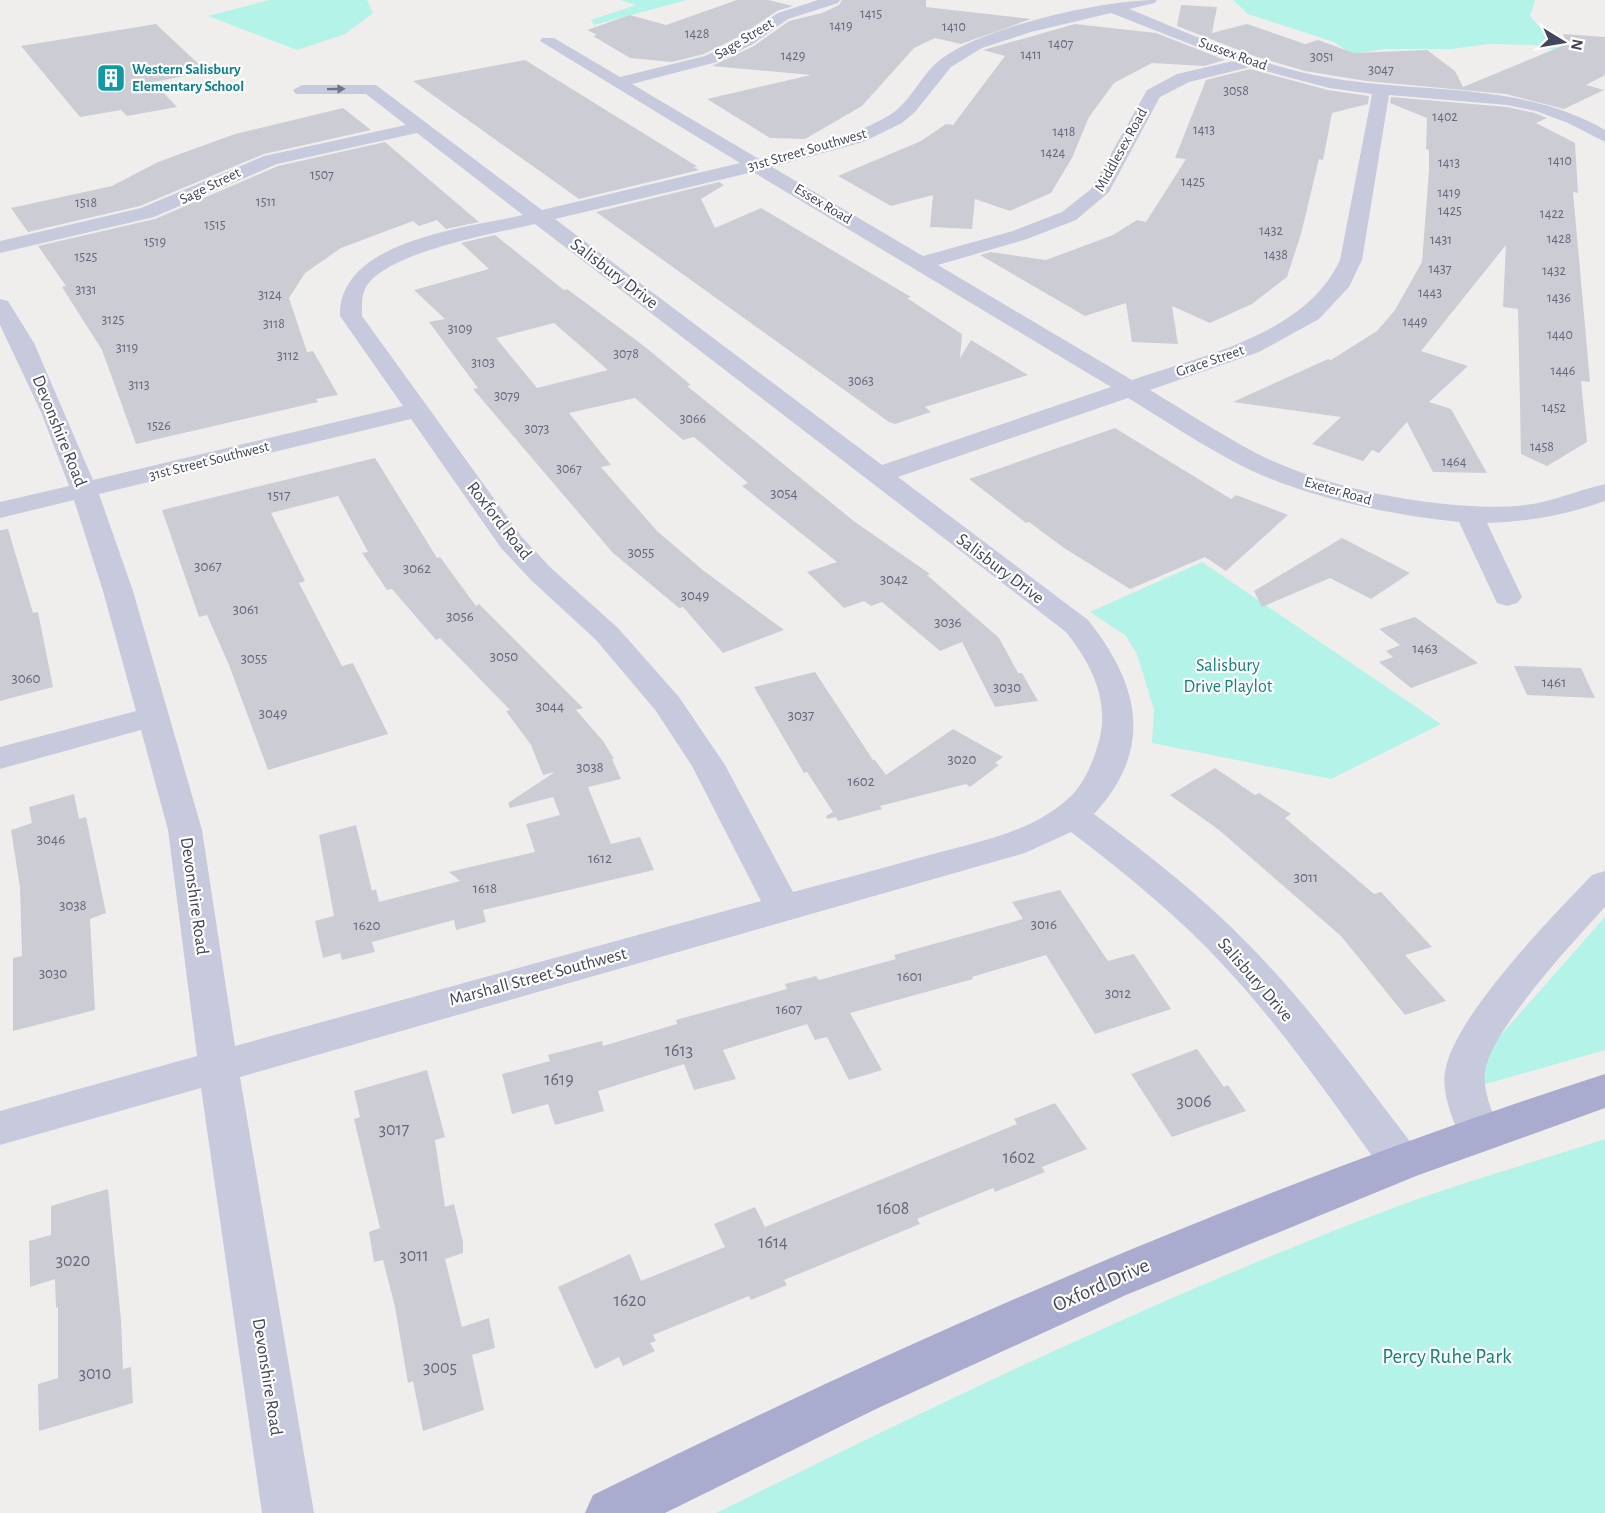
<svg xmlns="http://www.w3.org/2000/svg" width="1605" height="1513" viewBox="0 0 1605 1513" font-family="'Alegreya Sans',sans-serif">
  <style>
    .green { fill: #b4f3e7 }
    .building { fill: #ccccd5; fill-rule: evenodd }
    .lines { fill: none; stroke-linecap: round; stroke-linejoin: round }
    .minor { fill: #c7cadc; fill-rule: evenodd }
    .major { fill: #a9accf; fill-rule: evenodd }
    .oneway { fill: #717489 }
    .labels { text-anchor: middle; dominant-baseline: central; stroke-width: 4.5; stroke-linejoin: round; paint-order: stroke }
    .far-number-label { font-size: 14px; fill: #65687a }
    .far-street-label { font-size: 15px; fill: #43465c; stroke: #fff }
    .far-culture-label { font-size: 15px; font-weight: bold; fill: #0d838f; stroke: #fff; text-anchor: start }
    .number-label { font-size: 15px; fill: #65687a }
    .street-label { font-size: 18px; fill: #43465c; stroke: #fff }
    .park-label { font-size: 18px; fill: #0c857a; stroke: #fff }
    .near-number-label { font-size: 18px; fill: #65687a }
    .near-street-label { font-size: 21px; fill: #43465c; stroke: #fff }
    .near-park-label { font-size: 21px; fill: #0c857a; stroke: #fff }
  </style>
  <rect width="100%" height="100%" fill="#f0eeec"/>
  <!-- green -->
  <g class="green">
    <polygon points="269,0 367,0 373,13 345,34 297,50 208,16"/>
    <polygon points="620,0 687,0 594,25 591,20 636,5"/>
    <polygon points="1233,0 1535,0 1530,16 1545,33 1579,49 1576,55 1533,45 1489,44 1451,49 1384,49 1352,54 1334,42 1248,14"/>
    <polygon points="1202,562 1441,724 1331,779 1152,743 1154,710 1137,654 1126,636 1090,612"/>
    <polygon points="1605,917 1605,1050 1479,1086 1484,1054"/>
    <path d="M1605,1139V1513H716C938,1404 1160,1296 1393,1208C1462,1182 1535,1162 1605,1139Z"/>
  </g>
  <!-- building -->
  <g class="building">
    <polygon points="737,0 768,0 793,6 777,11 740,36 704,54 672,62 630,58 593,36 597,35 587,30 630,15 666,25"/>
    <polygon points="842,0 926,0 926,7 1031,19 961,44 935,38 914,48 862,106 805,139 770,138 707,99 811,75 712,66 754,46 789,21 822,13 839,5"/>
    <polygon points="1181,5 1217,7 1212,33 1247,24 1305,44 1318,40 1354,53 1427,50 1455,71 1463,87 1567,44 1563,34 1605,37 1605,75 1586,85 1604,90 1564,109 1506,94 1366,81 1305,71 1254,56 1177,26"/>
    <polygon points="156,24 207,72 153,82 177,107 127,116 121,110 80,117 21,46"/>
    <polygon points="1075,24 1156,33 1225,60 1204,66 1152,63 1114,83 1089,117 1072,158 1051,193 1010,211 975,199 972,229 930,227 933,195 891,206 838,176 921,141 946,124 953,125 1005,56 983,50"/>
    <polygon points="525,60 698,167 693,167 699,170 579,199 413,81"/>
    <polygon points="1250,69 1328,90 1369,96 1368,104 1332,113 1323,160 1319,159 1301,234 1287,277 1252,304 1210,323 1172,306 1178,344 1132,342 1126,303 1085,316 980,255 991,252 1046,260 1113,235 1137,220 1146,222 1186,159 1175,158 1206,80"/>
    <polygon points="1391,97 1507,107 1535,113 1547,118 1536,123 1575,143 1578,193 1573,192 1590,382 1581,381 1587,442 1547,466 1521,454 1518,309 1503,307 1506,245 1421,351 1468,366 1429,402 1451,409 1487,473 1433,472 1407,422 1379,453 1372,450 1363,461 1312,444 1341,417 1233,402 1328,359 1331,360 1377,331 1395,310 1422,262 1429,170 1429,150 1426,149 1427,118 1390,103"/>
    <polygon points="343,108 371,130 264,154 140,206 28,232 11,208 112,186 158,162 235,134"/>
    <polygon points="385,142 479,222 446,229 437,220 419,226 413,221 341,248 305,273 289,298 307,352 313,351 338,395 316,399 318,402 136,444 102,350 62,287 66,286 38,246 155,219 278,166"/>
    <polygon points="719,182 724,185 701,199 715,228 761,208 911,297 907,298 962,334 960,358 971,340 1028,375 925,407 931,412 895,424 889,422 596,212"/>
    <path d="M495,235L564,290L567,289L644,346L691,385L687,386L855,522L930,574L927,575L999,638L1018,673H1022L1038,701L995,707L962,642L940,651L882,602L871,606L864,601L844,608L807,572L837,562L742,486L748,483L694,437L683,440L635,398L569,413L611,465L601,467L657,531L704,571L784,630L723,653L683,607L679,608L613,553L473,389L478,388L429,322L445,319L414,290L489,269L461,243ZM554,323L608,370L537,388L496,338Z"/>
    <polygon points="1115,428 1231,499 1236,495 1288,515 1226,571 1205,557 1130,589 1064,548 1029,522 1026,523 969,479"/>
    <polygon points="375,458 437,558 440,557 476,606 479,604 583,708 576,710 603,741 614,759 612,759 621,779 588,787 611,844 640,837 654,870 483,910 486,922 456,930 454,920 372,942 375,952 342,960 340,953 323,958 315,921 334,916 319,835 356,825 372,891 376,889 379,902 460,881 449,872 535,852 526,824 560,815 553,797 510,808 508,803 555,772 543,775 531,745 506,711 510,710 440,638 436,640 392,589 387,590 362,553 368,552 338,496 271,513 305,581 299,583 342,666 353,663 388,734 268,770 229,665 207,615 199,617 162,510"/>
    <polygon points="8,529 33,613 38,612 53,687 0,701 0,530"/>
    <polygon points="1342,538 1410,573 1371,599 1330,578 1262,607 1254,591"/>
    <polygon points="1415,617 1478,663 1411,688 1379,662 1393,657 1386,651 1400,645 1379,629"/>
    <polygon points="1514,666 1581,668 1595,698 1527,695"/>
    <polygon points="815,672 873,760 875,760 886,775 953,729 1003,757 995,763 999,765 970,787 966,784 880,806 882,809 838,821 836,817 827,819 826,816 833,812 807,772 804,773 754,687"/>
    <polygon points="1215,768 1255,795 1259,793 1291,814 1285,818 1374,894 1381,892 1432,947 1405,955 1446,1001 1405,1015 1341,936 1219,830 1170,795"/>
    <polygon points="74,794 79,819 86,817 106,913 90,919 95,1010 13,1031 13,958 22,956 20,887 11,830 32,823 29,807"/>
    <polygon points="1060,890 1108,961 1134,954 1171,1009 1095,1034 1046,955 972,977 973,979 850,1013 882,1070 849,1080 827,1037 815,1040 807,1024 723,1050 736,1079 694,1090 684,1064 598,1091 604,1111 555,1125 548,1104 512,1114 502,1074 550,1061 548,1055 602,1041 603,1046 677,1024 676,1020 787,989 785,984 816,976 819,980 896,959 894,955 1023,919 1012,902"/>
    <polygon points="1197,1049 1224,1087 1228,1085 1246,1111 1172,1137 1131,1074"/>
    <polygon points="427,1070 445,1137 435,1140 445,1207 454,1204 463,1242 463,1253 445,1259 462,1327 489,1318 495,1348 472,1355 484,1410 423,1431 413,1381 408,1383 395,1307 383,1260 374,1262 369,1232 380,1228 354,1119 360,1117 354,1091"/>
    <polygon points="1055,1103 1087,1149 1042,1167 1045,1172 995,1192 993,1188 917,1219 920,1224 784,1280 787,1285 751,1300 749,1296 653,1335 656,1341 650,1343 655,1351 623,1366 619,1357 595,1369 558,1287 630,1254 641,1281 725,1247 714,1224 755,1207 765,1227 1017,1124 1014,1119"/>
    <polygon points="108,1189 121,1320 123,1369 131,1367 133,1403 39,1431 38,1384 58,1378 58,1307 56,1308 55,1279 30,1287 29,1241 51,1235 51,1206"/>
  </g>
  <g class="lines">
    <!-- minor -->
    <g class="minor">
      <path d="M818,0H840L838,3L788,19L753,44L717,62L632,84L759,159C802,147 849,139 888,116C911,103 920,75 941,59C986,26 1103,0 1157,0L1155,3L1129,9C1194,35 1260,67 1331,78C1424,94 1520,81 1605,130V142L1568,123L1536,111L1507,105L1389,95L1362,260L1349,287L1319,319L1259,352L1150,390C1185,411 1220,434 1256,453C1325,489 1439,511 1517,506C1548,504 1575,491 1605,484V501C1566,515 1528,522 1487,523L1522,597L1517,603L1507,606L1497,603L1459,522C1389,515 1300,496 1238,464C1200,444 1164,420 1128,398L898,477L1088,620C1139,684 1155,748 1094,814C1149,855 1203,897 1251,947C1312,1009 1363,1081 1416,1149L1422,1162L1416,1175L1401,1180L1386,1175C1334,1104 1284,1030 1224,966C1178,916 1125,873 1071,832L1025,853L240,1077L314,1513H262L201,1088L0,1145V1111L197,1056L168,830L141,730L0,769V747L136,711L103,591L74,500L0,518V502L69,486L41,412L0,325V299L8,301L34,343L93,480L403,406L340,316C338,240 467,228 523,215L417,133L277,164L154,217L0,253V241L141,208L264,156L406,125L366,94H296L293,90L302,85H376L542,210L740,163L540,41L542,38H554L620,77L705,56L741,38L778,13ZM1111,13L1233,61L1177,74L1147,90L1091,189L1062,212L1013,231L923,256L772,167L863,142L902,123L915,112L951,67L982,48L1031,32ZM1250,67L1329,88L1372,94L1340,260C1306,334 1204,355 1132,380L938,265L1027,239L1076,220L1109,192L1160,97L1189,82ZM753,172L1111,387L882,465L555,219ZM535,224L1066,632C1091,663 1110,701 1099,741C1092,765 1083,788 1063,803C1027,833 977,842 933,854C886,867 839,880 793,892L725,765L679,697L618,628L551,568L521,536L362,316C362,306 361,298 365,289C383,252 497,233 535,224ZM411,419L501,548L531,580L596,640L656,711L692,766L761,901L235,1046L202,830L133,591L99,494Z"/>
      <path d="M1605,871V907C1575,940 1491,1030 1485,1071C1482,1092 1494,1115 1501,1134L1495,1146L1480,1152L1465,1146C1455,1126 1441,1095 1445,1072C1453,1017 1553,916 1592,875Z"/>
    </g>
    <!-- major -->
    <path class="major" d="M1605,1074V1108L1416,1176L1126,1295L876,1409L665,1513H585L593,1495C921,1334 1257,1186 1605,1074Z"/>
  </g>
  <!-- one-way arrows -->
  <defs><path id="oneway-solid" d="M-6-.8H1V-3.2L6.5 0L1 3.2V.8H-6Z" transform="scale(1.5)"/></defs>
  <use class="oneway" href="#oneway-solid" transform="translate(336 89) rotate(-1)"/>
  <!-- icons -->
  <defs>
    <g id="building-square" transform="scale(1.5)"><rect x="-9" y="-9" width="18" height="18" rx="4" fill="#0f9aa8" stroke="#fff"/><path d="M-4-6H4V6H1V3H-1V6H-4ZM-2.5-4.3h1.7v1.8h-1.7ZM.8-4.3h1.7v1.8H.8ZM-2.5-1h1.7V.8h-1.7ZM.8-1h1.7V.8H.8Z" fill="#fff"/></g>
  </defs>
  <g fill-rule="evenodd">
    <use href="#building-square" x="111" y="78"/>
  </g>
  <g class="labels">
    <!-- far-number labels -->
    <g class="far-number-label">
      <text x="871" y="14">1415</text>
      <text x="841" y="26">1419</text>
      <text x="954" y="27">1410</text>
      <text x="697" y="34">1428</text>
      <text x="1061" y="44">1407</text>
      <text x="1031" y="55">1411</text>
      <text x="793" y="56">1429</text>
      <text x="1322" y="57">3051</text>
      <text x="1381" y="70">3047</text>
      <text x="1236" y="91">3058</text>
      <text x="1445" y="117">1402</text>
      <text x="1204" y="130">1413</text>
      <text x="1064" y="132">1418</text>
      <text x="1053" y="153">1424</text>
      <text x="1560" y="161">1410</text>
      <text x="1449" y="163">1413</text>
      <text x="322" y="175">1507</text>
      <text x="1193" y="182">1425</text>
      <text x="1449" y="193">1419</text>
      <text x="266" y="202">1511</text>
      <text x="86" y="203">1518</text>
      <text x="1450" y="211">1425</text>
      <text x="1552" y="214">1422</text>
      <text x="215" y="225">1515</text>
      <text x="1271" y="231">1432</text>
      <text x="1559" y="239">1428</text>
      <text x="1441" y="240">1431</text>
      <text x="155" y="242">1519</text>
      <text x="1276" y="255">1438</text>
      <text x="86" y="257">1525</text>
      <text x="1440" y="269">1437</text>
      <text x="1554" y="271">1432</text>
      <text x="86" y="290">3131</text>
      <text x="1430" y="293">1443</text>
      <text x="270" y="295">3124</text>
      <text x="1559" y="298">1436</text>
      <text x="113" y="320">3125</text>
      <text x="1415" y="322">1449</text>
      <text x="274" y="324">3118</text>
      <text x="460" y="329">3109</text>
      <text x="1560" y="335">1440</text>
      <text x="127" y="348">3119</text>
      <text x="626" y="354">3078</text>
      <text x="288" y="356">3112</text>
      <text x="483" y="363">3103</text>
      <text x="1563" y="371">1446</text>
      <text x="861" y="381">3063</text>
      <text x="139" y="385">3113</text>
      <text x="507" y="396">3079</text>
      <text x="1554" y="408">1452</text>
      <text x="693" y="419">3066</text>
      <text x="159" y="426">1526</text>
      <text x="537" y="429">3073</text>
      <text x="1542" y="447">1458</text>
      <text x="1454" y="462">1464</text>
      <text x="569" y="469">3067</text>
    </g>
    <!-- far-street labels -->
    <g class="far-street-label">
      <text transform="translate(744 39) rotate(-31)">Sage Street</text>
      <text transform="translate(1233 54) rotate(20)">Sussex Road</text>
      <text transform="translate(807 150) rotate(-16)">31st Street Southwest</text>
      <text transform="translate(1121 150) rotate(-61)">Middlesex Road</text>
      <text transform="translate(210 186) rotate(-26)">Sage Street</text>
      <text transform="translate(823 204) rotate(31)">Essex Road</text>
      <text transform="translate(1210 361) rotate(-19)">Grace Street</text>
      <text transform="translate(209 461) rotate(-14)">31st Street Southwest</text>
      <text transform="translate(1338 491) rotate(16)">Exeter Road</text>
    </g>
    <!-- far-culture labels -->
    <g class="far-culture-label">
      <text x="132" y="69">Western Salisbury<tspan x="132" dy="17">Elementary School</tspan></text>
    </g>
    <!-- number labels -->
    <g class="number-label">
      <text x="784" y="493">3054</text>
      <text x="279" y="495">1517</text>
      <text x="641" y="552">3055</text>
      <text x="208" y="566">3067</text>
      <text x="417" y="568">3062</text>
      <text x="894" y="579">3042</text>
      <text x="695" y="595">3049</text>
      <text x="246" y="609">3061</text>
      <text x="460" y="616">3056</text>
      <text x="948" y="622">3036</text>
      <text x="1425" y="648">1463</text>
      <text x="504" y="656">3050</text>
      <text x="254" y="658">3055</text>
      <text x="26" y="678">3060</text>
      <text x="1554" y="682">1461</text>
      <text x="1007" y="687">3030</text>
      <text x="550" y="706">3044</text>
      <text x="273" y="713">3049</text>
      <text x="801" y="715">3037</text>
      <text x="962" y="759">3020</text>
      <text x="590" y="767">3038</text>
      <text x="861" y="781">1602</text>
      <text x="51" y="839">3046</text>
      <text x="600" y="858">1612</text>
      <text x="1306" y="877">3011</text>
      <text x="485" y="888">1618</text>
      <text x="73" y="905">3038</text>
      <text x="1044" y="924">3016</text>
      <text x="367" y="925">1620</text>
      <text x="53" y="973">3030</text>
      <text x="910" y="976">1601</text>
      <text x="1118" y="993">3012</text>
      <text x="789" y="1009">1607</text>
    </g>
    <!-- street labels -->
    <g class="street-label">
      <text transform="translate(614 274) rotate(37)">Salisbury Drive</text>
      <text transform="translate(59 431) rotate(68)">Devonshire Road</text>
      <text transform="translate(499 521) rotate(52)">Roxford Road</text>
      <text transform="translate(1000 569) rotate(37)">Salisbury Drive</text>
      <text transform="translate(194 896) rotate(82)">Devonshire Road</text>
      <text transform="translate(538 977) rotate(-15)">Marshall Street Southwest</text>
      <text transform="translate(1255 980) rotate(49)">Salisbury Drive</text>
      <text transform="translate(267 1377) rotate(81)">Devonshire Road</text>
    </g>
    <!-- park labels -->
    <g class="park-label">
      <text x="1228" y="666">Salisbury<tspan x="1228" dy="21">Drive Playlot</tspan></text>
    </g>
    <!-- near-number labels -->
    <g class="near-number-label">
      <text x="679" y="1051">1613</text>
      <text x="559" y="1080">1619</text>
      <text x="1194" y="1102">3006</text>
      <text x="394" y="1130">3017</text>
      <text x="1019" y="1158">1602</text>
      <text x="893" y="1209">1608</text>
      <text x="773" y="1243">1614</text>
      <text x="414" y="1256">3011</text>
      <text x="73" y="1261">3020</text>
      <text x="630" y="1301">1620</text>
      <text x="440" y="1368">3005</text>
      <text x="95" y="1374">3010</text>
    </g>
    <!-- near-street labels -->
    <g class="near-street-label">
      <text transform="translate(1101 1285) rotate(-24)">Oxford Drive</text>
    </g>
    <!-- near-park labels -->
    <g class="near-park-label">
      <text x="1447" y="1356">Percy Ruhe Park</text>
    </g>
  </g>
  <!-- north arrow -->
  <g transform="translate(1563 42) rotate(101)" stroke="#ffffff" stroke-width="4.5" paint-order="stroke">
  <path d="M0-4.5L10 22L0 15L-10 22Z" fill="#43465c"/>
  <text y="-9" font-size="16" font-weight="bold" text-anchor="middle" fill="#43465c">N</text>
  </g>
</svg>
